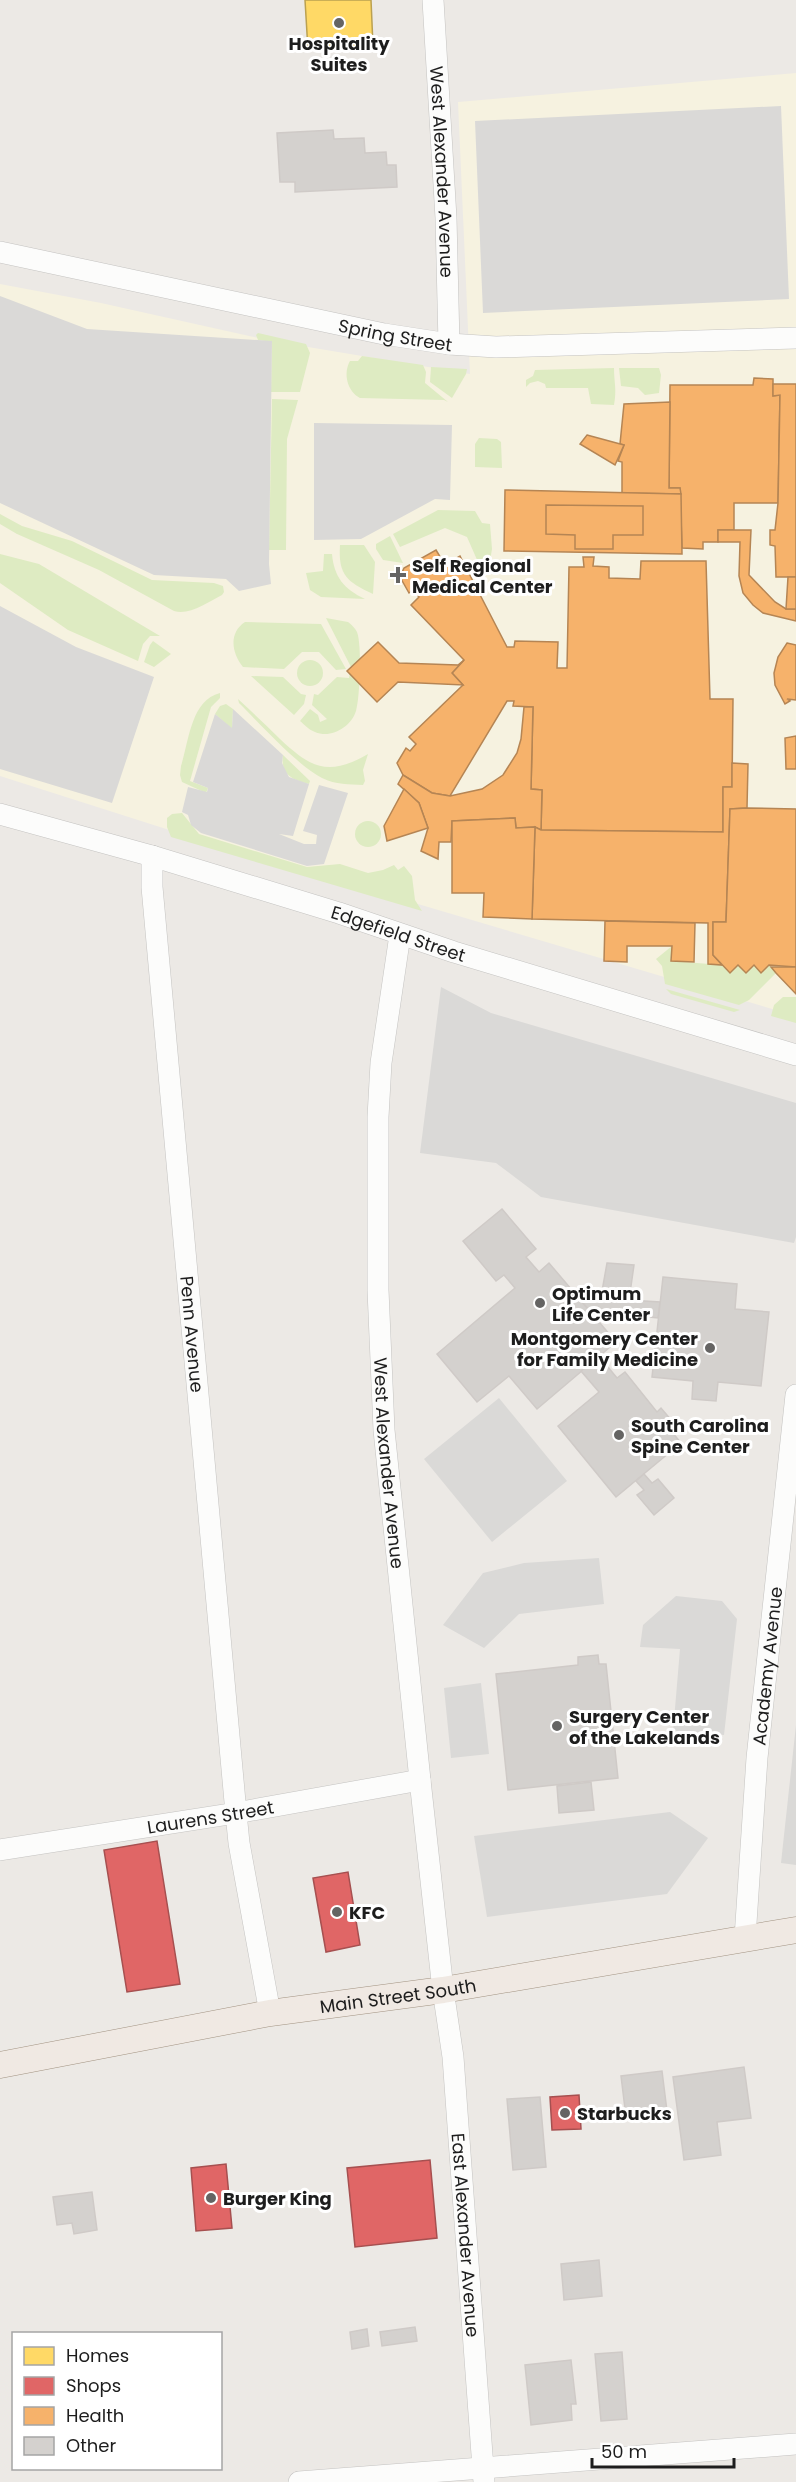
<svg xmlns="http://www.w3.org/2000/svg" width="796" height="2482" viewBox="0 0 796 2482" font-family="Poppins,sans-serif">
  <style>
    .education { fill: #f6f2e0 }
    .grass { fill: #deebc2 }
    .parking { fill: #dad9d7 }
    .homes { fill: #ffd966; stroke: #bba150; stroke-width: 1.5 }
    .shops { fill: #e06666; stroke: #a65050; stroke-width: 1.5 }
    .health { fill: #f6b26b; stroke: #b58554; stroke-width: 1.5 }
    .building { fill: #d4d1ce; stroke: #cfcac7; stroke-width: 1.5 }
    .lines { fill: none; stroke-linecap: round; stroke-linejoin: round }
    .minor-casing { stroke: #c4c3c1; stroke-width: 22 }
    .major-casing { stroke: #a29382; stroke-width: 27 }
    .minor { stroke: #fcfcfb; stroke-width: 21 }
    .major { stroke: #f0e9e3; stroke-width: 26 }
    .poi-dot { fill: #656463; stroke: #fff; stroke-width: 2 }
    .labels { text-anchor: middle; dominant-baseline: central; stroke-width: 6; stroke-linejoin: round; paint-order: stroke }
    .poi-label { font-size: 18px; font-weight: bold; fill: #1d1d1d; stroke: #fff; text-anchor: start }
    .street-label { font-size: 18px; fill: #1d1d1d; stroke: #fff }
  </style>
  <rect width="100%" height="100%" fill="#ece9e5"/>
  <!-- education -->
  <polygon class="education" points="796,73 796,1016 185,835 0,776 0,284 101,303 272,341 470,374 458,102"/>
  <!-- grass -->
  <g class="grass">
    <polygon points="258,333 306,344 310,353 300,392 271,392 272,342 258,340 256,335"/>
    <path d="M362,356L423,365L426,372L425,383L448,402L444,400L360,398C347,391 343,373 350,361H358Z"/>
    <polygon points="431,367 467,369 466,374 452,398 430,382"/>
    <path d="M614,368C614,383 617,389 614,405L591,404L588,388H546L545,384L538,381L530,383L526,387V380L533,376L535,370Z"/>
    <polygon points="619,368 659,368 661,375 659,393 645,395 638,388 621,386"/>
    <polygon points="272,399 298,400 287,439 286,550 269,550"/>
    <polygon points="479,438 497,439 501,442 502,468 475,467 475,444"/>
    <polygon points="438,510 475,511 482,523 490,524 492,549 488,572 478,562 467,537 445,528 400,547 393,534"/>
    <path d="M0,514L22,526L72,541L152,580L214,583L223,586L224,592L222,595C208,602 189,616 174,611L99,570L17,534L0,524Z"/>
    <polygon points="390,536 403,563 383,560 376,549 376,544"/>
    <path d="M340,545H364L375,562L373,594C347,582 338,575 340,545Z"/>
    <polygon points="0,554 39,564 160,636 150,636 143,644 138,661 68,630 0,583"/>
    <path d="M324,554H332C334,577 344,589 365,599L321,597L310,590L306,573L323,571Z"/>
    <path d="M326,618L348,622C352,625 355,628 357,632C362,644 360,698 356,711C351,727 331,739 315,732C309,730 305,725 300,721L310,709L318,715L320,722L327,719L312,705L314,694L318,695L337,677L349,678L351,667Z"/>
    <path d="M245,622L321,624L346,669L336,670L319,652H302L284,669L243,667C232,654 228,633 245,622Z"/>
    <polygon points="153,641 171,654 154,667 144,662 150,645"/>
    <circle cx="310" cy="673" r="13"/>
    <polygon points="251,676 283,677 301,694 306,695 304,704 294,715"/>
    <path d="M220,693V698L211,707L190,781L208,788L206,793L182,782L180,775L181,766C189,741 191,700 220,693Z"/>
    <path d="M238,699C252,712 266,725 280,739C311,768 328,777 368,754L363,770L365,781L363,785C349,784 336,785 322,778C298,766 260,724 239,703Z"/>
    <polygon points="226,704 233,709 232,729 215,714 220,706"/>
    <path d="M283,755L310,781L309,784C293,780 280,775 283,755Z"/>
    <polygon points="182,813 199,834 307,867 340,864 368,873 383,870 394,865 398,870 404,866 412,876 415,900 422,911 171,837 167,827 167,818 172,814"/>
    <circle cx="368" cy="834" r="13"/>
    <polygon points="672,946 672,961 722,965 730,973 738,965 746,973 754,965 761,973 769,965 776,973 749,1000 739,1005 665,984 662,966 656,959"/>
    <polygon points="666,989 740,1010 734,1012 671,994"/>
    <polygon points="783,997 796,997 796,1023 771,1016 774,1005"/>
  </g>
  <!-- parking -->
  <g class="parking">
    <polygon points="781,106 789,299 483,313 475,121"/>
    <polygon points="0,296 87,329 272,341 269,564 271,584 239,591 226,579 154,575 0,503"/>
    <polygon points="314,423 452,425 450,500 435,499 361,539 314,540"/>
    <polygon points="0,606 76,647 154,677 112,803 0,769"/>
    <polygon points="233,709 283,755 282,763 289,777 309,784 293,836 279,834 304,844 316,844 317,835 303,831 319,785 348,793 324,864 307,866 201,833 191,825 188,815 182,812 188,787 207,792 208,788 193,782 215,714 232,728"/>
    <polygon points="441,987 491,1013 796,1103 796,1237 794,1243 541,1197 496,1163 420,1153"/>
    <polygon points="499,1398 567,1481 492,1542 424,1459"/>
    <polygon points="599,1558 604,1604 519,1614 484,1648 443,1625 483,1573 524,1563"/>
    <polygon points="676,1596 722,1601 737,1619 724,1735 673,1732 680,1649 640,1647 643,1625"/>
    <polygon points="481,1683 489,1754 451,1758 444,1688"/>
    <polygon points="796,1725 796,1865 781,1863"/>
    <polygon points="670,1812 708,1838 667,1894 487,1917 474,1836"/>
  </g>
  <!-- homes -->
  <polygon class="homes" points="305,0 371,0 373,46 308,50"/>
  <!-- shops -->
  <g class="shops">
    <polygon points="157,1841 180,1984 127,1992 104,1850"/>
    <polygon points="348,1872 360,1945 326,1952 313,1878"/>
    <polygon points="579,2095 581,2129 552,2130 550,2097"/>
    <polygon points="430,2160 437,2238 355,2247 347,2168"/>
    <polygon points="226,2164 232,2228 196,2231 191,2168"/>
  </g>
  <!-- health -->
  <g class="health">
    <polygon points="754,378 773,379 773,396 780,395 778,503 734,503 734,530 718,530 718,542 703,542 703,549 682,548 680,488 669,488 670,385 753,385"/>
    <polygon points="773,384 796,384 796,577 776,577 775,546 770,545 770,530 775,530 778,503 780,395 773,396"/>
    <polygon points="670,402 669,488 680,488 681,494 622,493 622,462 618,461 624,445 620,444 624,404"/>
    <polygon points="587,435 624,445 615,465 580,444"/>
    <polygon points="505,490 681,494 682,554 504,551"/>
    <polygon points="546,505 643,506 643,535 613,535 613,549 575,549 575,535 546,534"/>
    <polygon points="718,530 751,530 749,575 775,602 786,609 796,609 796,621 763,613 753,605 743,593 739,576 740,542 718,542"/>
    <polygon points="436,550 445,565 460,556 507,647 514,647 515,641 558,642 557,668 567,668 569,567 584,567 583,557 594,557 593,566 609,567 609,578 640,579 641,561 706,561 710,699 733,699 732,787 723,787 723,832 541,830 542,790 531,789 533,707 513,706 514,701 507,701 450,796 432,793 403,775 397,763 406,748 410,751 416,744 409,737 463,685 452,673 464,660 411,605 419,597 413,590 409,593 400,577 404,568"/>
    <polygon points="788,577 796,577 796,609 786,609"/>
    <polygon points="378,642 399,663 458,665 464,660 452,673 463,685 398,682 377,702 347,671"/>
    <polygon points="787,643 796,645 796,700 787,699 790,701 785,704 775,685 774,673 778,657"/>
    <polygon points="524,707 533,707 531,789 542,790 541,830 535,827 516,828 515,818 452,821 451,842 439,842 438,859 421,851 428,828 419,803 398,784 403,775 432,793 450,796 482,789 503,775 517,753 521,739"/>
    <polygon points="796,736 796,769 786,769 785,738"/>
    <polygon points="732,763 748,764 747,808 730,809 726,922 713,922 713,955 722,965 708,964 708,923 532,919 535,827 541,830 723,832 723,787 732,787"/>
    <polygon points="404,789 419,803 428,828 387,841 384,826"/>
    <polygon points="747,808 796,809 796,967 769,965 761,973 754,965 746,973 738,965 730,973 713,955 713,922 726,922 730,809"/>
    <polygon points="515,818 516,828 535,827 532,919 483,917 484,893 452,893 452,821"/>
    <polygon points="605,921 695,923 694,962 671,961 672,946 627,946 627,962 604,961"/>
    <polygon points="771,967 796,967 796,994 776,973"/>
  </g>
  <!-- building -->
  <g class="building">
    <polygon points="333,130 334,139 364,138 365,153 386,152 387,165 396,165 397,187 295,192 295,182 280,182 277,133"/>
    <polygon points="502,1209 536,1249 526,1257 539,1272 549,1263 616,1342 537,1409 509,1376 477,1402 437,1354 515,1288 504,1275 496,1281 463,1241"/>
    <polygon points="607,1263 634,1265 629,1300 660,1302 658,1318 590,1311 577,1296 601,1297"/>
    <polygon points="663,1277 737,1284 735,1309 769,1312 761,1386 718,1382 716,1401 692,1399 693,1381 652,1377"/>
    <polygon points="599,1356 617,1378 625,1372 657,1412 661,1408 672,1421 667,1426 681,1443 616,1497 558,1426 599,1392 581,1371"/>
    <polygon points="644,1474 652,1483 658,1479 674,1498 654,1515 637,1495 644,1490 636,1481"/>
    <polygon points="598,1655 599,1664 606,1664 618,1778 508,1790 496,1674 578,1665 578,1657"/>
    <polygon points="591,1782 594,1810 559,1813 557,1786"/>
    <polygon points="744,2067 751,2118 717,2122 721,2155 684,2160 673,2077"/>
    <polygon points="662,2071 667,2111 626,2117 621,2076"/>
    <polygon points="540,2097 546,2167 513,2170 507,2099"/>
    <polygon points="92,2192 97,2230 74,2234 72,2223 57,2225 53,2197"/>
    <polygon points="599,2260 602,2296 564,2300 561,2264"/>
    <polygon points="415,2327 417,2341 382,2346 380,2332"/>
    <polygon points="367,2329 369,2346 352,2349 350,2332"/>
    <polygon points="622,2352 627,2419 601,2421 595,2354"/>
    <polygon points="571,2360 576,2404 571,2404 572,2420 531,2425 525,2365"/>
  </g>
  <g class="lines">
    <!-- minor casing -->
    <g class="minor-casing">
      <g id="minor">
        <path id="s1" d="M433,0L446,218L449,344"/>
        <path id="s2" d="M0,252L384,334L449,344L496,347L796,338"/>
        <path id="s3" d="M0,814L152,856L339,913L454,952L796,1055"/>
        <path id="s4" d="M152,856V887L236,1813L239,1843L270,2013"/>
        <path id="s5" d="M400,935L381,1063L378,1117V1290L384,1430L420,1780L443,1990L453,2057L484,2482"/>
        <path id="s6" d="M0,1850L236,1813L420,1780"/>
        <path id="s7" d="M745,1938L757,1758L796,1395"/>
        <polyline points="299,2482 796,2444"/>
      </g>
    </g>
    <!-- major casing -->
    <g class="major-casing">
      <g id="major">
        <path id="s8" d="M0,2065L270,2013L443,1990L796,1930"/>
      </g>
    </g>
    <!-- minor -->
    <use href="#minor" class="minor"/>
    <!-- major -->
    <use href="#major" class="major"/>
  </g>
  <!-- markers -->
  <g class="poi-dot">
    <circle cx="339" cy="23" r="6"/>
    <path d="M395 566h6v6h6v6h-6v6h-6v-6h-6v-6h6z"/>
    <circle cx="540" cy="1303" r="6"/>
    <circle cx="710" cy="1348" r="6"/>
    <circle cx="619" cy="1435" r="6"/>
    <circle cx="557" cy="1726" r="6"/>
    <circle cx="337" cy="1912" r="6"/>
    <circle cx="565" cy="2113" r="6"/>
    <circle cx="211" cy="2198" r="6"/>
  </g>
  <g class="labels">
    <!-- poi labels -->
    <g class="poi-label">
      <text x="339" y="43" text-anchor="middle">Hospitality<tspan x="339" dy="21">Suites</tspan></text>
      <text x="412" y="565">Self Regional<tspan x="412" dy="21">Medical Center</tspan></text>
      <text x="552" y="1293">Optimum<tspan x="552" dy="21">Life Center</tspan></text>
      <text x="698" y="1338" text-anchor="end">Montgomery Center<tspan x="698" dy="21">for Family Medicine</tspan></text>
      <text x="631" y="1425">South Carolina<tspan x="631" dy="21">Spine Center</tspan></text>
      <text x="569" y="1716">Surgery Center<tspan x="569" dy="21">of the Lakelands</tspan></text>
      <text x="349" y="1912">KFC</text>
      <text x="577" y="2113">Starbucks</text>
      <text x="223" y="2198">Burger King</text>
    </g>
    <!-- street labels -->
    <g class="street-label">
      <text stroke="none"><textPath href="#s1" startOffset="172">West Alexander Avenue</textPath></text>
      <text stroke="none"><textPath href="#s2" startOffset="404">Spring Street</textPath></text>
      <text stroke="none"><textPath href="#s3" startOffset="416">Edgefield Street</textPath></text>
      <text stroke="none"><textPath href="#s4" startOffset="480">Penn Avenue</textPath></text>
      <text stroke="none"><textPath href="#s5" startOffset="530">West Alexander Avenue</textPath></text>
      <text stroke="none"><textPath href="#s7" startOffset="273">Academy Avenue</textPath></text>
      <text stroke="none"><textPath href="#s6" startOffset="213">Laurens Street</textPath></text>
      <text stroke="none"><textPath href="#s8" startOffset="404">Main Street South</textPath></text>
      <text stroke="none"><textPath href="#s5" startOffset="1306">East Alexander Avenue</textPath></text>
    </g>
  </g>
  <!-- legend -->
  <rect x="12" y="2332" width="210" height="138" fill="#ffffff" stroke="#a5a5a5" stroke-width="1.5"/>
  <rect x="24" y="2347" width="30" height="18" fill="#ffd966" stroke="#a5a5a5" stroke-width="1.5"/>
  <text x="66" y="2362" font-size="18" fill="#1d1d1d">Homes</text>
  <rect x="24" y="2377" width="30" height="18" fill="#e06666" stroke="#a5a5a5" stroke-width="1.5"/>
  <text x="66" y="2392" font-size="18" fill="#1d1d1d">Shops</text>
  <rect x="24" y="2407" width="30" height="18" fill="#f6b26b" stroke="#a5a5a5" stroke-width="1.5"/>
  <text x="66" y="2422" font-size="18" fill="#1d1d1d">Health</text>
  <rect x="24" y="2437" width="30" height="18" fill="#d4d1ce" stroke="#a5a5a5" stroke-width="1.5"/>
  <text x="66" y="2452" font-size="18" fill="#1d1d1d">Other</text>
  <!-- scale -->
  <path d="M592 2458v9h142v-9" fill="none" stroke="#1d1d1d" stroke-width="3"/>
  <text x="601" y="2458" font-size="18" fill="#1d1d1d" stroke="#ffffff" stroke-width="4.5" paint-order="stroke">50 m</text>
</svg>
